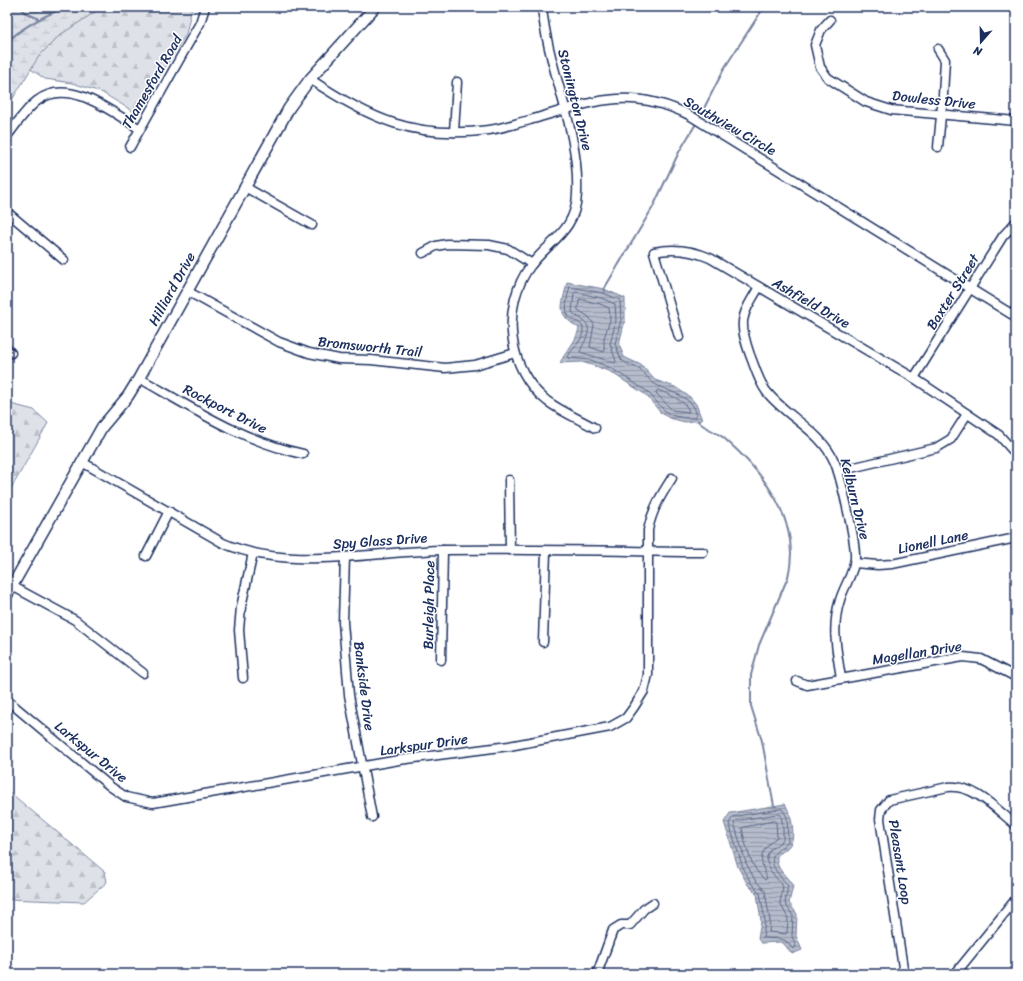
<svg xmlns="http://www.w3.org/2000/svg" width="1023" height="981" viewBox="0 0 1023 981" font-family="Sriracha,sans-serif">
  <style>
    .forest { fill: url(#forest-firs); stroke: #7c88a2 }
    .wetland { fill: url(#wetland-marsh); stroke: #7c88a2 }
    .water { fill: url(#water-rules); stroke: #77839f }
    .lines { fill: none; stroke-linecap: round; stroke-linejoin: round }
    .shore { stroke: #596789; stroke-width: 1 }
    .stream { stroke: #77839f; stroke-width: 2 }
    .minor-casing { stroke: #1b2f5e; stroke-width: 11 }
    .tertiary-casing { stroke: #1b2f5e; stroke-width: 13 }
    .minor { stroke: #fff; stroke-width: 8 }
    .tertiary { stroke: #fff; stroke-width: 10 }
    .labels { text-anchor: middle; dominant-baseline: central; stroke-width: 3; stroke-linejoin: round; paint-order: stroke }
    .street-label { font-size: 14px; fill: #1b2f5e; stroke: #fff }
  </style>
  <defs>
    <pattern id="forest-firs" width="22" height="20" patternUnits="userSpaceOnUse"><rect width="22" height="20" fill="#dee1e7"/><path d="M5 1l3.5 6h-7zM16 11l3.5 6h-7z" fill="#bec1c9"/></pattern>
    <pattern id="wetland-marsh" width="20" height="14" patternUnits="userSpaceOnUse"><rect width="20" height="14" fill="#dee1e7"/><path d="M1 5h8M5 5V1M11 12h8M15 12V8" fill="none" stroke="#bec1c9"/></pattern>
    <pattern id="water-rules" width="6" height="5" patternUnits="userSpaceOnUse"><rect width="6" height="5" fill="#b5bbca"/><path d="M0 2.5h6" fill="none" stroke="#9298a7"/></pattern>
  </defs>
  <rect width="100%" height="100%" fill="#fff"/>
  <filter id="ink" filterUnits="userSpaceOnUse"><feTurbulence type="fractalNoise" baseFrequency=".025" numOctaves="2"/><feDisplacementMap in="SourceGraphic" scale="8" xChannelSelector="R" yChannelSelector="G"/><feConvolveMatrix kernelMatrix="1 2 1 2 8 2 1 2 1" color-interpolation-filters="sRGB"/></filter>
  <g filter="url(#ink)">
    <!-- forest -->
    <g class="forest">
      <polygon points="7,7 192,7 186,34 136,113 101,92 72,83 45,79 22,63"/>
      <polygon points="7,403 34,410 48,423 7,496"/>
      <polygon points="7,790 105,872 107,882 84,902 7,899"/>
    </g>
    <!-- wetland -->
    <polygon class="wetland" points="7,7 99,7 98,10 60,35 39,56 7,108"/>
    <!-- water -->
    <g class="water">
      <path d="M567,282L604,289L625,298V320L619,344L624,357L641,365L655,380L675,387L690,397L696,404L702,420L685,422L669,418L660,412L646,395L609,371L582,362L560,363C566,350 576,343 579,328C555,313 562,308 567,282Z"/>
      <path d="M785,804C791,813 797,837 789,846C786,850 781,852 777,856C775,870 787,875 793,886L789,903L797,914L796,936L802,950L792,954L784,944L780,942L761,943L758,939L761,921L757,894L748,885L738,867L724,822L730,813Z"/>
    </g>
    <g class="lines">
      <!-- shore -->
      <g class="shore">
        <path d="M570,287L603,293L620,300L621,320L615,344L621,359C626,365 634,365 640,370C645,373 648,379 653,383C665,391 699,397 696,418H685L670,415L663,409L648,392L611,368L591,360L568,358C568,351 584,342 583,329C583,321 570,321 568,315C564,307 568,294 570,287Z"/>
        <path d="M576,292L601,298L615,304L616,320L610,344L616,361L615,363L580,352C582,344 594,331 585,322C582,318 576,317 572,312L574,294Z"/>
        <polygon points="580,299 600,304 609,308 610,320 604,338 604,352 590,347 594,325 589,317 578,310"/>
        <path d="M658,390C668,394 687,401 689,412L672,410L656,393Z"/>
        <path d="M782,809L787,817L788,841C785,846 779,848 776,852C765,864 782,877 788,886L785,903L793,916L792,936L796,947L793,949L786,941L781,939L763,938L765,921L760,893L751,883L742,865L729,823L733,817Z"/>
        <path d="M779,814L781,815L783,827V840C779,844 774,846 770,850C760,864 776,876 783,887L780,903L788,918L787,933L785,934L769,932L770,921L765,891L755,880L746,863L734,823L736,821Z"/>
        <path d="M774,821L776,822L777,837C760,851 758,857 767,878L765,880C751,869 745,844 742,828Z"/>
      </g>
      <!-- stream -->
      <g class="stream">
        <polyline points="20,7 24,12 39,19"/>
        <path d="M7,42C24,26 45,15 67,7"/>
        <polyline points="699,118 725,67 764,7"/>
        <polyline points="605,291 604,289 653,207 679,152 697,122"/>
        <path d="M698,421C703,428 718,432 725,439C764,473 802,522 788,577L759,645L751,675V706L762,741L774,806H776"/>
      </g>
      <!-- minor casing -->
      <g class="minor-casing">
        <g id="minor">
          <path d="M542,7C548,71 580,129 577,194C576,230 551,240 531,265C500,306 507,370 547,401C562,412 579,419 595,428"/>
          <polyline points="830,20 821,30 815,45 820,67 828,78 866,102 891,110 1016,121"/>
          <path d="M310,79C370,119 415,140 489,130C503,128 517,123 530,120C591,102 630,85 691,116L1016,317"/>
          <polyline points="454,132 457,82"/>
          <path d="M7,136C16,125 25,110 37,101C69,76 113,113 140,129"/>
          <polyline points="130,147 188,44 200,23 205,7"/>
          <polyline points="938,147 943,95 945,60 938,49"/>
          <polyline points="245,187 312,225"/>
          <polyline points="7,212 64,260"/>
          <polyline points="423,253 436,246 447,244 489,245 508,249 532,264"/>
          <path d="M759,287C741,317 738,321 750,355C755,367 758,380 766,391C787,418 821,430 835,463C841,478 856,542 855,558C854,573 844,586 840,600C831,627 837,652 841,678"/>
          <polyline points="187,291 279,342 309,353 339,359 371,360 445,368 475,365 515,353"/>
          <path d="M679,337L654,252C673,248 691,250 710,258L914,378L999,435L1016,454"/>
          <polyline points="7,349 11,353"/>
          <path d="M139,378C194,409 242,441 303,454"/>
          <polyline points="914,378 1003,236 1016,222"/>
          <path d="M82,462L223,543C288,572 374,551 444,550C530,549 617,551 703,552"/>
          <polyline points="838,471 936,448 951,439 967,414"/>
          <polyline points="509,480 510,550"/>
          <polyline points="146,556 169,511"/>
          <polyline points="345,557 343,622 349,695 372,817"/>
          <polyline points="854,563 878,565 892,564 1016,538"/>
          <polyline points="12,586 75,620 143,673"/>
          <polyline points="543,642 546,551"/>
          <polyline points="441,660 443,550"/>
          <polyline points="243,678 239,630 241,607 253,553"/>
          <polyline points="797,681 807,685 963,657 981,659 1016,677"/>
          <path d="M7,700L111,787L126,797L153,803L399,760L509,746L610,727L626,718L634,707L644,691L648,675V530C652,510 661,495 672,478"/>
          <polyline points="597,974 613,930 621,925 630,925 644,909 653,903"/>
          <path d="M904,974L880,819L881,810L889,800L948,787C974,784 997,810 1016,825"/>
          <polyline points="955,974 1016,899"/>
        </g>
      </g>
      <!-- tertiary casing -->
      <g class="tertiary-casing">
        <polyline id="tertiary" points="7,595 102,427 128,396 139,378 289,108 310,79 375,7"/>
      </g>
      <!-- minor -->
      <use href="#minor" class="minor"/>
      <!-- tertiary -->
      <use href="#tertiary" class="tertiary"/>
    </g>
  </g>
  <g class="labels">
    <!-- street labels -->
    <g class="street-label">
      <text transform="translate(152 82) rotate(-60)">Thamesford Road</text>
      <text transform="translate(575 100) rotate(76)">Stonington Drive</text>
      <text transform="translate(934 100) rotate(6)">Dowless Drive</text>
      <text transform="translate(730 126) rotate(30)">Southview Circle</text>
      <text transform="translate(172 289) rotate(-61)">Hilliard Drive</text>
      <text transform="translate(953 292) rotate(-58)">Baxter Street</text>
      <text transform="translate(811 303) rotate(30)">Ashfield Drive</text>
      <text transform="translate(370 347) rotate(6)">Bromsworth Trail</text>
      <text transform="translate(225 409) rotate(27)">Rockport Drive</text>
      <text transform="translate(855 499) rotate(76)">Kelburn Drive</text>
      <text transform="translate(380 541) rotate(-4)">Spy Glass Drive</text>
      <text transform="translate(933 542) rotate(-12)">Lionell Lane</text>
      <text transform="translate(429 605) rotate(-89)">Burleigh Place</text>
      <text transform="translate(917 653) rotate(-9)">Magellan Drive</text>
      <text transform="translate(364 686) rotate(83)">Bankside Drive</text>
      <text transform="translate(424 745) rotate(-8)">Larkspur Drive</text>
      <text transform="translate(91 752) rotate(39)">Larkspur Drive</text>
      <text transform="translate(900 862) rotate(81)">Pleasant Loop</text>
    </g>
  </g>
  <!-- margin -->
  <rect width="1023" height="981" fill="none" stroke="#fff" stroke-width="24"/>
  <rect x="12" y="12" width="999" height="957" fill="none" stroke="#1b2f5e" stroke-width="1.5" filter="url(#ink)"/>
  <!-- north arrow -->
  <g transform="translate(981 42) rotate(200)" stroke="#ffffff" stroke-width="3" paint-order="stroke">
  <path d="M0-3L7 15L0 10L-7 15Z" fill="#1b2f5e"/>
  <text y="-6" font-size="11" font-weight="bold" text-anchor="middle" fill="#1b2f5e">N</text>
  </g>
</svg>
